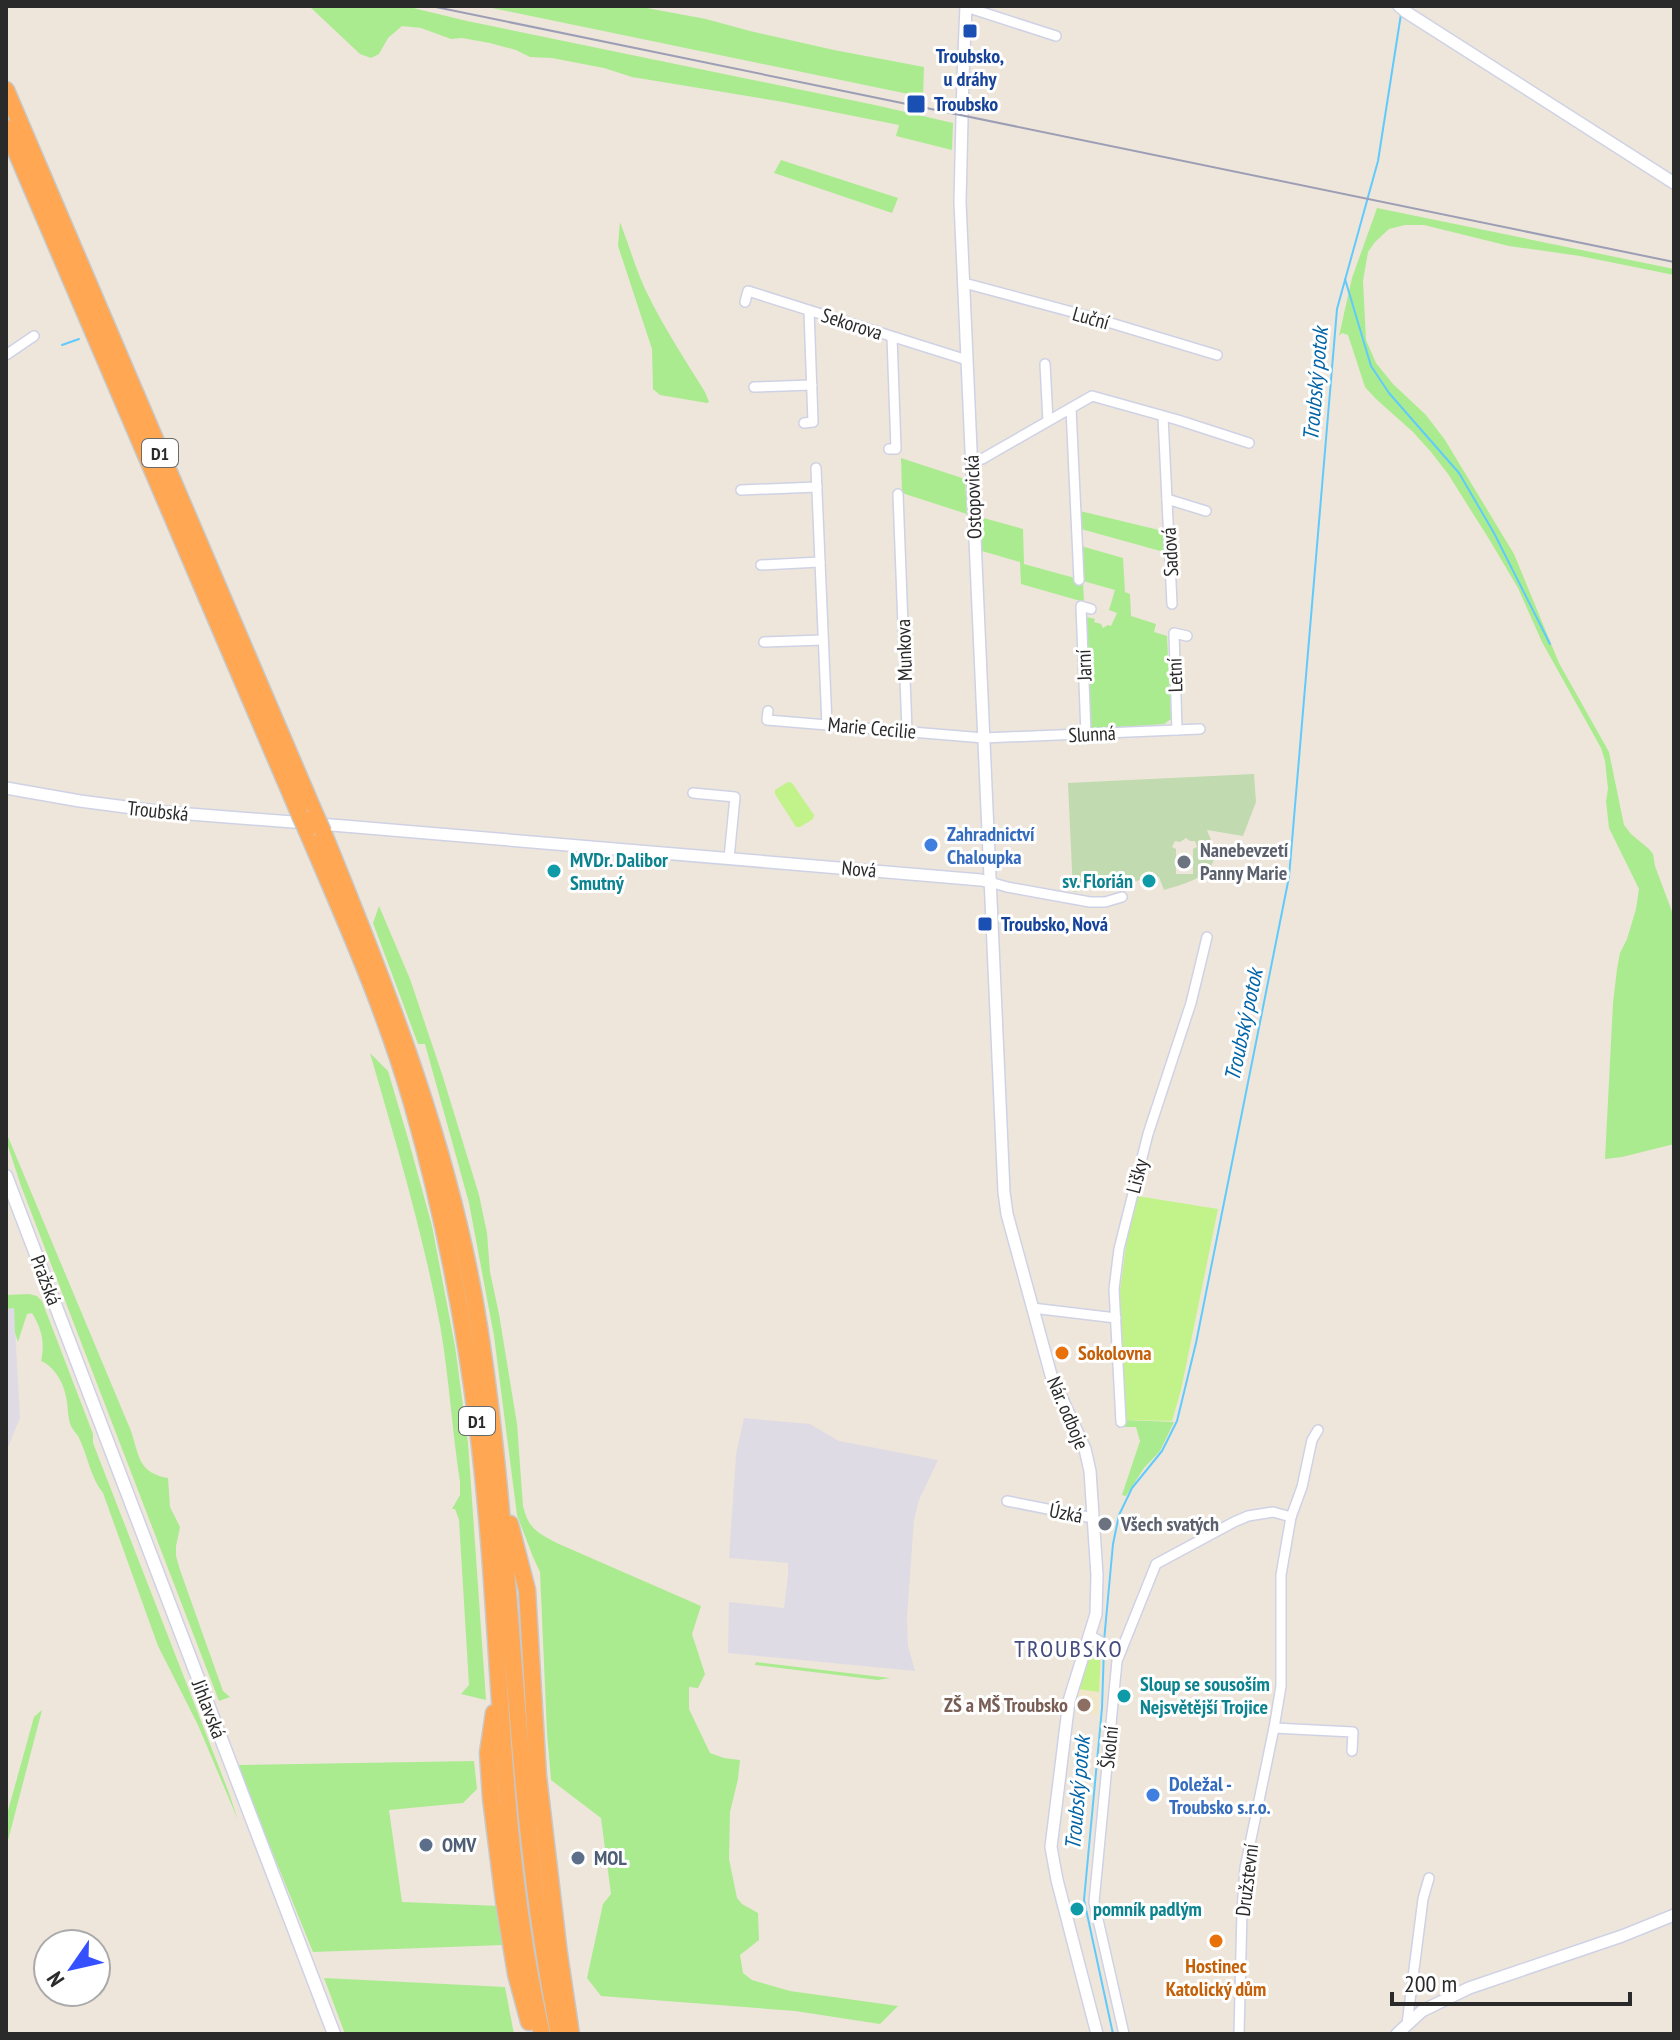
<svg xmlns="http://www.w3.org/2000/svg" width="1680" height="2040" viewBox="0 0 1680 2040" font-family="'PT Sans Narrow',sans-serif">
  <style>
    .industrial { fill: #dfdbe5 }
    .education { fill: #f1e6c7 }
    .green { fill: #aaeb90 }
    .cemetery { fill: #c1daaf; fill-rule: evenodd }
    .pitch { fill: #c1f38a }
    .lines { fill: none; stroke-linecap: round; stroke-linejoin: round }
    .stream { stroke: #61cafc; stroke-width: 2 }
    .minor-casing { stroke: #cfd2e5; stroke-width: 12 }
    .tertiary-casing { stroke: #cfd2e5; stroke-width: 14 }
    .secondary-casing { stroke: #cfd2e5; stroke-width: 15 }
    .motorway-casing { stroke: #c8c8c8; stroke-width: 19 }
    .minor { stroke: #fff; stroke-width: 9 }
    .tertiary { stroke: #fff; stroke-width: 11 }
    .secondary { stroke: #fff; stroke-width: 12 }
    .motorway { stroke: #ffa753; stroke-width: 16 }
    .rail { stroke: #9c9eb6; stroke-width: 2 }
    .motorway-bridge-casing { stroke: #c8c8c8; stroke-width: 19; stroke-linecap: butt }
    .motorway-bridge { stroke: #ffa753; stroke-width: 16 }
    .transit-dot { fill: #1a4fb4; stroke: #fff; stroke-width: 3 }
    .shop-dot { fill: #3f7fe0; stroke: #fff; stroke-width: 3 }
    .worship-dot { fill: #6b7280; stroke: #fff; stroke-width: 3 }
    .culture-dot { fill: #0f9aa8; stroke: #fff; stroke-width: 3 }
    .food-dot { fill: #e8710a; stroke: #fff; stroke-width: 3 }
    .education-dot { fill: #8d6e63; stroke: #fff; stroke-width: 3 }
    .service-dot { fill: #5c6f8a; stroke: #fff; stroke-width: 3 }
    .labels { text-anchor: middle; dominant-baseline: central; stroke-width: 6; stroke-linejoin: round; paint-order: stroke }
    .shield { fill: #fff; stroke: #6a6a6a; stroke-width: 2 }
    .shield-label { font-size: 18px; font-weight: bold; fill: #2a2a2a }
    .transit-label { font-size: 20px; font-weight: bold; fill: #164399; stroke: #fff; text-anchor: start }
    .street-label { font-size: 20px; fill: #2a2a2a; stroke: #fff }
    .shop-label { font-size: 20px; font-weight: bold; fill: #366cbe; stroke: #fff; text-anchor: start }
    .worship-label { font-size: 20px; font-weight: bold; fill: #5b616d; stroke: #fff; text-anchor: start }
    .culture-label { font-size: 20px; font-weight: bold; fill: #0d838f; stroke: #fff; text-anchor: start }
    .food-label { font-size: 20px; font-weight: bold; fill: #c56008; stroke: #fff; text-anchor: start }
    .education-label { font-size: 20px; font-weight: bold; fill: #785e54; stroke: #fff; text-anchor: end }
    .service-label { font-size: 20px; font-weight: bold; fill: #4e5e75; stroke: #fff; text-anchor: start }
    .water-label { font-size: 22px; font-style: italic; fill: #0064a7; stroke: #fff }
    .quarter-label { font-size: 24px; letter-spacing: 2px; fill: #454c7f; stroke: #fff }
  </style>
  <rect width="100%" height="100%" fill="#eee6da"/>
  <!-- industrial -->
  <g class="industrial">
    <polygon points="14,1308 20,1418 6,1452 6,1309"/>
    <polygon points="744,1418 810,1424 839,1441 938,1460 919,1500 914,1520 907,1617 908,1646 915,1671 728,1653 729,1602 784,1608 788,1575 788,1563 729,1558 736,1454"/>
  </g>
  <!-- education -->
  <polygon class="education" points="1095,1647 1101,1651 1098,1714 1075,1713 1078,1689 1092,1648"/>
  <!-- green -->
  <g class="green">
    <polygon points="309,6 405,6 467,21 875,105 953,123 952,150 896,136 899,125 783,102 632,77 604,68 552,58 530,57 516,50 490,43 462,38 451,39 421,28 402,26 388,38 379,54 371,58 360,54"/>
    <polygon points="482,6 636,6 706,19 750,31 834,50 924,67 923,97"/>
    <polygon points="781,160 898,198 892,213 774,173"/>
    <polygon points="1377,208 1674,269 1674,275 1580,256 1509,246 1424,225 1405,225 1389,229 1375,242 1368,252 1363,281 1366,340 1376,363 1393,384 1426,415 1445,440 1514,554 1559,663 1609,752 1624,825 1631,834 1649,849 1653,854 1655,866 1674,917 1674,1144 1622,1157 1605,1159 1613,1003 1617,969 1620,953 1627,939 1636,909 1639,889 1609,828 1606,801 1608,789 1605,761 1601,748 1542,642 1518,588 1489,539 1448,474 1431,452 1413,432 1376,399 1365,387 1348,335 1342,333 1339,336 1352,278"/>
    <path d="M620,222C630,248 637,274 650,299C666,331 686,361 705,392L709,402L707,403L660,395L653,389L652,349L618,246Z"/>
    <polygon points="901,458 965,479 967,514 902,493"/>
    <polygon points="1080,511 1163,531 1164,552 1081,529"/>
    <polygon points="980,517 1023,529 1024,564 1082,580 1081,546 1123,558 1125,592 1130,594 1131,616 1156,624 1154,632 1167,636 1171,719 1164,724 1090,729 1085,621 1087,617 1095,619 1094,622 1101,624 1103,628 1108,625 1111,626 1117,613 1109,610 1115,590 1083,581 1084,602 1021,584 1020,562 982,551"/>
    <path d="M379,906L410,979L443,1077L479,1195L487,1233L490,1272L499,1314L517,1424L523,1506C529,1530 538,1533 559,1544L701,1606L692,1634L705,1674L698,1688L689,1687V1709L710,1753L724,1758L740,1760L738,1779L730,1812L729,1859L737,1898L742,1904L758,1913L759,1940L740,1955L743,1973L752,1980L790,1991L898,2006L880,2024L795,2011L601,1996L587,1978L603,1904L611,1894L601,1818L551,1780L547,1733L540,1572L533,1557L517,1515L494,1336L469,1203L425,1044H418L373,923Z"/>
    <path d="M370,1053L388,1071L409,1142L432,1226L455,1346L468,1443L486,1700L461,1694L469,1685L459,1520L455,1509H452L460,1495V1482C452,1430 449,1376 440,1325C423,1233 396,1143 370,1053Z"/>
    <path d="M6,1132L131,1431C139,1455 138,1473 168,1478L170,1507L180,1527L176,1546V1556L180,1570L223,1691L230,1697L219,1701L21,1186L6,1140Z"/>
    <path d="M29,1294L37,1296L42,1301L93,1434V1443L229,1793L238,1820L198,1725L158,1646L103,1493C90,1477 88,1455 78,1436C76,1433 73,1430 71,1426C68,1419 68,1409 67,1402C65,1386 56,1367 41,1361C45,1343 42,1329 32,1313L27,1314L18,1342L15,1333L14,1308L6,1309V1295Z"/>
    <polygon points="1125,1420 1174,1422 1160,1451 1144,1468 1126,1496 1122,1495 1140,1441 1136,1427 1121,1427"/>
    <polygon points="756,1662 890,1678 878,1680 755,1665"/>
    <polygon points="42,1710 6,1848 6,1818 34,1717"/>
    <polygon points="474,1761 477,1789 463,1803 389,1810 402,1902 500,1906 503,1945 313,1952 237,1765"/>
    <polygon points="324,1978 505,1987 514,2034 345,2034"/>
  </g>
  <!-- cemetery -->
  <path class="cemetery" d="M1254,774L1256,802L1243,836L1207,830C1209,836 1213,843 1214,849C1219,876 1184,884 1164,890L1159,877L1073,892L1068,783ZM1186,838L1190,841H1195L1197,847L1193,849V874H1176V849L1172,847L1175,841L1180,842Z"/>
  <!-- pitch -->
  <g class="pitch">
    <polygon points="788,782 792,783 814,815 813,819 800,827 796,827 775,794 775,790"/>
    <polygon points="1137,1196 1218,1209 1181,1390 1172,1421 1126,1420 1119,1298 1127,1238"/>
    <polygon points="1095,1647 1101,1651 1099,1692 1078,1689 1092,1648"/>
  </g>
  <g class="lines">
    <!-- stream -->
    <g class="stream">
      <polyline points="1345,279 1371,366 1389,393 1459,473 1494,533 1550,644"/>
      <polyline points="62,345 79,339"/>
      <polyline points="1104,1641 1113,1544 1119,1515 1132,1488 1162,1451 1177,1421 1196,1343 1289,877 1337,309 1378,161 1401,14"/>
      <polyline points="1104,1647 1102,1708 1084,1900 1113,2034"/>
    </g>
    <!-- minor casing -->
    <g class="minor-casing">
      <g id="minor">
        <polyline points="966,7 1056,36"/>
        <polyline points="964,283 1091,317 1217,355"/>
        <polyline points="745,302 748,291 967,360"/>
        <polyline points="6,355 34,336"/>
        <polyline points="1045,364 1048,421"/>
        <polyline points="754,387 812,385"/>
        <polyline points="1071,408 1079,580"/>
        <polyline points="1163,417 1172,604"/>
        <polyline points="804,423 813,422 809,311"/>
        <polyline points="889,449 896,449 892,337"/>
        <polyline points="972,461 982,459 1092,396 1178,420 1249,443"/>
        <polyline points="816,468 827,725"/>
        <polyline points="741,490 817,487"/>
        <polyline points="898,494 907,731"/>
        <polyline points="1167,499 1206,511"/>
        <polyline points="761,565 820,562"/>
        <polyline points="764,642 823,640"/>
        <polyline points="768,711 767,720 984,738 1200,729"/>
        <polyline points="1177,730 1174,633 1187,636"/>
        <polyline points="1086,734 1081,606 1091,609"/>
        <polyline points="693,793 735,797 729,858"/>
        <polyline points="990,882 1007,887 1090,902 1105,902 1122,897"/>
        <polyline points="1032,1308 1116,1318"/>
        <polyline points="1121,1422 1114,1289 1119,1249 1148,1134 1191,1003 1207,937"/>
        <polyline points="1007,1501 1093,1518"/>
        <polyline points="1091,1636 1120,1653"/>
        <polyline points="1274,1728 1353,1732 1352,1751"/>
        <polyline points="1407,2024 1423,1899 1429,1878"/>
        <polyline points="1124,2034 1094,1902 1117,1661 1156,1564 1234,1522 1248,1516 1273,1512 1291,1517"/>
        <polyline points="1239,2034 1242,1911 1245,1868 1274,1728 1281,1686 1281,1575 1291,1517 1302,1487 1312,1440 1318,1430"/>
      </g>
    </g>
    <!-- tertiary casing -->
    <g class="tertiary-casing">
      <g id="tertiary">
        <polyline points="966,6 963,77 960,202 1004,1192 1007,1214 1051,1375 1085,1449 1090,1471 1097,1575 1096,1614 1069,1701 1051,1847 1057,1880 1097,2034"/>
        <polyline points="1399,6 1406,12 1674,183"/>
        <polyline points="6,788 80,801 164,812 344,826 981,880 990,882"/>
        <polyline points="1397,2034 1422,2011 1469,1988 1622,1936 1674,1915"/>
      </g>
    </g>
    <!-- secondary casing -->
    <g class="secondary-casing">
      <polyline id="secondary" points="6,1176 334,2034"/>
    </g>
    <!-- motorway casing -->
    <g class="motorway-casing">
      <g id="motorway">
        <polyline points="6,90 315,814"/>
        <polyline points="6,128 299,813"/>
        <path d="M307,831C345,920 385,1009 412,1103C443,1211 464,1318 478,1430C503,1631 496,1836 542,2034"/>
        <path d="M323,832C389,993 452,1154 479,1327C516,1561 511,1801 559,2034"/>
        <polyline points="510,1524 527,1590 538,1776 559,1954 571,2034"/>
        <polyline points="494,1713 488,1753 491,1798 504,1901 516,1974 529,2022"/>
      </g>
    </g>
    <!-- minor -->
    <use href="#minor" class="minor"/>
    <!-- tertiary -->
    <use href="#tertiary" class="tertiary"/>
    <!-- secondary -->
    <use href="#secondary" class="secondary"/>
    <!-- motorway -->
    <use href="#motorway" class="motorway"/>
    <!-- rail -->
    <polyline class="rail" points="431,6 1674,262"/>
    <!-- motorway-bridge casing -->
    <g class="motorway-bridge-casing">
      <g id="motorway-bridge">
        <polyline points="299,813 307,831"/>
        <polyline points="315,814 323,832"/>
      </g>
    </g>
    <!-- motorway-bridge -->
    <use href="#motorway-bridge" class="motorway-bridge"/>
  </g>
  <!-- markers -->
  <g class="transit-dot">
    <rect x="962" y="23" width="16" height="16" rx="4"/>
    <rect x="906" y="94" width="20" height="20" rx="4"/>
    <rect x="977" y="916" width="16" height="16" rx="4"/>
  </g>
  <g class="shop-dot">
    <circle cx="931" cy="845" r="8"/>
    <circle cx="1153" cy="1795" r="8"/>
  </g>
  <g class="worship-dot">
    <circle cx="1184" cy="862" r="8"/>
    <circle cx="1105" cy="1524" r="8"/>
  </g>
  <g class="culture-dot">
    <circle cx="554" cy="871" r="8"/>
    <circle cx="1149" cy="881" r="8"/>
    <circle cx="1124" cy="1696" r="8"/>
    <circle cx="1077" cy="1909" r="8"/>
  </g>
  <g class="food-dot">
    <circle cx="1062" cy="1353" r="8"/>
    <circle cx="1216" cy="1941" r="8"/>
  </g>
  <circle class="education-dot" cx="1084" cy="1705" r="8"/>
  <g class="service-dot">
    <circle cx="426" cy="1845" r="8"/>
    <circle cx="578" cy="1858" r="8"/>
  </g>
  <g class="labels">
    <!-- shield labels -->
    <g class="shield">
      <rect x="142" y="439" width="36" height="28" rx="6"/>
      <rect x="459" y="1407" width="36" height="28" rx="6"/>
    </g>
    <g class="shield-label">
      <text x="160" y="453">D1</text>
      <text x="477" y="1421">D1</text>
    </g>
    <!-- transit labels -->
    <g class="transit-label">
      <text x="970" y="56" text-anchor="middle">Troubsko,<tspan x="970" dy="23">u dráhy</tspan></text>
      <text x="934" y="104">Troubsko</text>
      <text x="1001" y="924">Troubsko, Nová</text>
    </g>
    <!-- street labels -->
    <g class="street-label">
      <text transform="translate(1091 318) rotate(16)">Luční</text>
      <text transform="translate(852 324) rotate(18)">Sekorova</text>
      <text transform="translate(973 497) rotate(-92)">Ostopovická</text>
      <text transform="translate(1170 552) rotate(-93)">Sadová</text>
      <text transform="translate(904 650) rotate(-92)">Munkova</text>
      <text transform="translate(1084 665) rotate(-92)">Jarní</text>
      <text transform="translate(1175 675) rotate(-92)">Letní</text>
      <text transform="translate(872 728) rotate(5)">Marie Cecilie</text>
      <text transform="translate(1092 734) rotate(-3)">Slunná</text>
      <text transform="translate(158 811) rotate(6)">Troubská</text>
      <text transform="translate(859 869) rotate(5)">Nová</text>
      <text transform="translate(1137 1176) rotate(-76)">Lišky</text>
      <text transform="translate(46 1280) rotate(69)">Pražská</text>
      <text transform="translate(1068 1413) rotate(67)">Nár. odboje</text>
      <text transform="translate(1066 1513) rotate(11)">Úzká</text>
      <text transform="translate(209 1709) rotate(69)">Jihlavská</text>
      <text transform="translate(1109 1747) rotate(-84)">Školní</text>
      <text transform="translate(1247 1880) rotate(-83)">Družstevní</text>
    </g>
    <!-- shop labels -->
    <g class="shop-label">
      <text x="947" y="834">Zahradnictví<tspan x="947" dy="23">Chaloupka</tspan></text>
      <text x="1169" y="1784">Doležal -<tspan x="1169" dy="23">Troubsko s.r.o.</tspan></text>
    </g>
    <!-- worship labels -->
    <g class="worship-label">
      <text x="1200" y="850">Nanebevzetí<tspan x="1200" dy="23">Panny Marie</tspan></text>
      <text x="1121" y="1524">Všech svatých</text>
    </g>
    <!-- culture labels -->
    <g class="culture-label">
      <text x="570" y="860">MVDr. Dalibor<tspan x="570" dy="23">Smutný</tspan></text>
      <text x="1133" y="881" text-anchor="end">sv. Florián</text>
      <text x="1140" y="1684">Sloup se sousoším<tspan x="1140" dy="23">Nejsvětější Trojice</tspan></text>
      <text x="1093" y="1909">pomník padlým</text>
    </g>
    <!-- food labels -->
    <g class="food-label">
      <text x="1078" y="1353">Sokolovna</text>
      <text x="1216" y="1966" text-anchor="middle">Hostinec<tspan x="1216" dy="23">Katolický dům</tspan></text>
    </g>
    <!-- education labels -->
    <g class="education-label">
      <text x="1068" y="1705">ZŠ a MŠ Troubsko</text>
    </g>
    <!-- service labels -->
    <g class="service-label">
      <text x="442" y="1845">OMV</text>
      <text x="594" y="1858">MOL</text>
    </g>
    <!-- water labels -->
    <g class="water-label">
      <text transform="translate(1315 384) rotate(-85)">Troubský potok</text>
      <text transform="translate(1243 1025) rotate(-78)">Troubský potok</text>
      <text transform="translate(1077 1793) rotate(-85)">Troubský potok</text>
    </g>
    <!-- quarter labels -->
    <g class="quarter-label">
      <text x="1069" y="1648">TROUBSKO</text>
    </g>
  </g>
  <!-- border -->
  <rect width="1680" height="2040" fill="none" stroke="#2a2a2a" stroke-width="16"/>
  <!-- north arrow -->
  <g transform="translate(72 1968) rotate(236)"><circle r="38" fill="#ffffff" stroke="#aaaaaa" stroke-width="2"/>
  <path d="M0-6L14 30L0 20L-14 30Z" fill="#3550ff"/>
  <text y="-12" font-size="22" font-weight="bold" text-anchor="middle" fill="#2a2a2a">N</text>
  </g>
  <!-- scale -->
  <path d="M1392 1992v12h238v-12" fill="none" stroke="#2a2a2a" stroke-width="4"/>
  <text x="1404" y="1992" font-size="24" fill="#2a2a2a" stroke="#ffffff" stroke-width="6" paint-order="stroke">200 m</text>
</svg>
